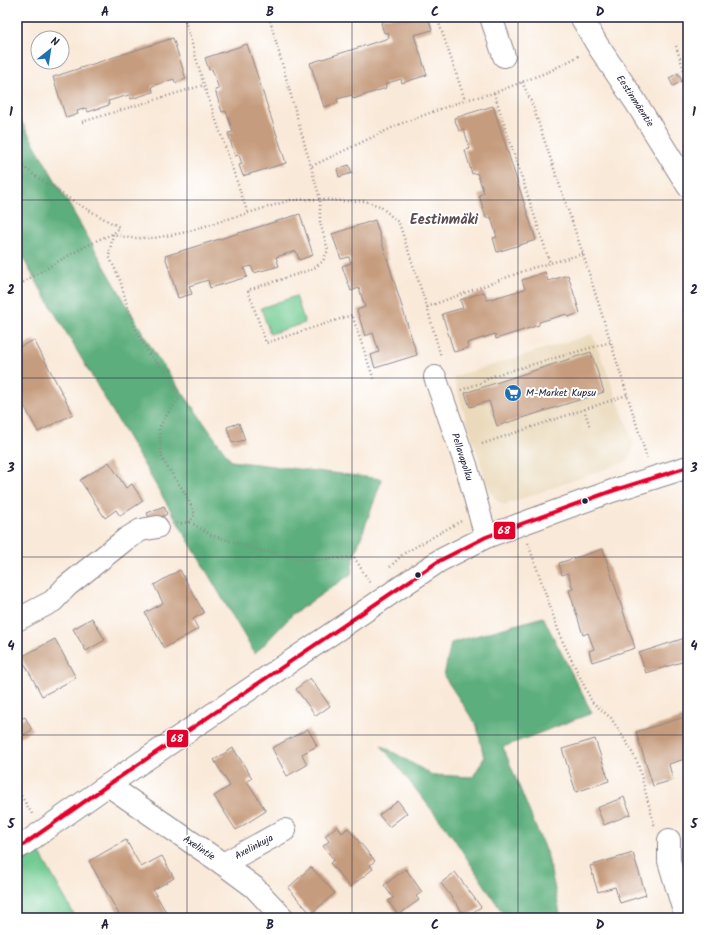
<svg xmlns="http://www.w3.org/2000/svg" width="705" height="935" viewBox="0 0 705 935" font-family="Kalam,sans-serif">
  <style>
    .built { fill: #ead9ba }
    .green { fill: #71ca91; stroke: #4a7666 }
    .forest { fill: #5cae7b; stroke: #3f685b }
    .building { fill: #c69c7e }
    .lines { fill: none; stroke-linecap: round; stroke-linejoin: round }
    .minor-casing { stroke: #8e868a; stroke-width: 24 }
    .path { stroke: #8e868a; stroke-width: 2.5; stroke-dasharray: 1 3; stroke-linecap: butt }
    .minor { stroke: #fff; stroke-width: 22 }
    .bus-1-casing { stroke: #fff; stroke-width: 7 }
    .bus-1 { stroke: #e4002b; stroke-width: 4 }
    .grid { fill: none; stroke: #22223b; stroke-width: 1; stroke-opacity: 0.55 }
    .bus-dot { fill: #22223b; stroke: #fff; stroke-width: 1.5 }
    .labels { text-anchor: middle; dominant-baseline: central; stroke-width: 4; stroke-linejoin: round; paint-order: stroke }
    .street-label { font-size: 10px; fill: #22223b; stroke: #fff }
    .poi-label { font-size: 10px; fill: #22223b; stroke: #fff; text-anchor: start }
    .district-label { font-size: 14px; font-weight: bold; fill: #5b4d52; stroke: #fff }
    .line-badge { stroke: #fff; stroke-width: 1.5 }
    .badge-label { font-size: 11px; text-anchor: middle; font-weight: bold; fill: #fff }
    .neatline { fill: none; stroke: #22223b; stroke-width: 1.5 }
    .grid-label { font-size: 13px; text-anchor: middle; font-weight: bold; fill: #22223b }
  </style>
  <rect width="100%" height="100%" fill="#fff"/>
  <filter id="ink" filterUnits="userSpaceOnUse"><feTurbulence type="fractalNoise" baseFrequency=".025" numOctaves="2"/><feDisplacementMap in="SourceGraphic" scale="8" xChannelSelector="R" yChannelSelector="G"/><feConvolveMatrix kernelMatrix="1 2 1 2 8 2 1 2 1" color-interpolation-filters="sRGB"/></filter>
  <filter id="wash" filterUnits="userSpaceOnUse"><feTurbulence type="fractalNoise" baseFrequency=".012" numOctaves="4" result="noise"/><feDisplacementMap in="SourceGraphic" scale="16" xChannelSelector="R" yChannelSelector="G"/><feGaussianBlur stdDeviation="0.9" result="paint"/><feColorMatrix in="noise" values="0 0 0 0 0 0 0 0 0 0 0 0 0 0 0 0 0 1.4 0 .05"/><feComposite in="paint" operator="in"/></filter>
  <g filter="url(#wash)">
    <rect width="100%" height="100%" fill="#f9e9d8"/>
    <!-- built -->
    <polygon class="built" points="592,334 633,440 633,451 628,461 504,505 496,500 488,487 453,377"/>
    <!-- green -->
    <g class="green">
      <polygon points="296,296 305,323 270,334 261,308"/>
      <polygon points="38,850 76,918 17,918 17,861"/>
    </g>
    <!-- forest -->
    <g class="forest">
      <polygon points="17,114 155,354 231,461 382,479 354,557 351,574 293,614 255,654 29,269 17,246"/>
      <polygon points="543,617 592,713 503,747 548,857 561,918 506,918 453,837 381,745 432,775 473,777 484,758 477,726 444,676 451,643"/>
    </g>
    <g id="blocks">
      <!-- building -->
      <g class="building">
        <polygon points="381,17 428,17 432,30 414,35 427,75 402,83 401,79 385,84 386,88 353,99 352,95 337,99 338,103 324,107 310,63 389,38 388,32 384,33 381,23 383,22"/>
        <polygon points="173,38 186,79 175,83 174,79 152,86 153,92 131,99 129,95 108,101 109,105 88,112 86,108 77,111 78,114 66,118 53,77"/>
        <polygon points="247,44 286,163 243,176 239,165 242,164 239,155 235,156 228,133 233,132 226,111 222,112 215,90 219,89 212,69 209,70 205,58"/>
        <polygon points="678,73 682,81 673,86 669,78"/>
        <polygon points="493,106 536,240 497,252 493,238 497,237 491,217 486,218 479,195 484,193 477,173 472,174 465,150 470,149 464,129 459,131 454,118"/>
        <polygon points="349,165 352,173 339,177 337,169"/>
        <polygon points="300,214 313,255 299,260 296,251 276,257 279,266 254,273 251,266 244,268 247,277 210,288 208,280 189,286 192,294 178,298 165,256"/>
        <polygon points="375,220 417,355 375,368 371,355 379,352 373,333 365,336 357,310 365,307 359,288 351,291 342,266 351,263 349,257 341,259 332,234"/>
        <polygon points="545,272 548,281 568,275 580,313 568,317 567,314 539,322 539,325 496,339 495,334 467,343 468,348 454,352 442,314 463,308 460,300 484,292 487,300 525,289 522,280"/>
        <polygon points="34,340 73,414 38,432 17,392 17,348"/>
        <polygon points="591,352 604,392 497,426 489,401 470,407 465,393"/>
        <polygon points="239,423 245,440 232,443 227,427"/>
        <polygon points="109,462 126,488 132,484 143,501 120,516 116,510 105,518 80,480"/>
        <polygon points="164,506 167,514 151,522 147,513"/>
        <polygon points="603,549 635,648 592,662 589,651 594,649 588,633 583,635 569,590 573,589 568,573 562,575 559,563"/>
        <polygon points="180,570 204,613 193,619 198,629 164,648 145,613 163,603 154,585"/>
        <polygon points="92,618 105,640 86,651 73,629"/>
        <polygon points="688,637 688,660 646,673 639,653"/>
        <polygon points="55,639 76,678 42,696 21,657"/>
        <polygon points="310,678 330,706 316,716 296,689"/>
        <polygon points="688,716 688,758 669,764 673,780 653,786 636,732"/>
        <polygon points="25,717 32,730 17,739 17,721"/>
        <polygon points="308,729 317,746 302,754 307,765 287,776 272,748"/>
        <polygon points="595,739 609,781 576,792 562,749"/>
        <polygon points="233,748 252,778 247,781 266,811 236,830 214,796 230,786 214,760"/>
        <polygon points="624,797 631,814 604,825 597,808"/>
        <polygon points="398,801 407,813 389,827 379,815"/>
        <polygon points="337,826 342,833 348,828 375,861 370,865 373,869 350,887 330,863 334,860 323,846 329,841 325,836"/>
        <polygon points="126,840 141,867 162,856 174,878 153,890 169,917 168,918 121,918 89,861"/>
        <polygon points="633,853 646,895 620,903 615,887 598,892 590,866"/>
        <polygon points="311,867 335,893 311,914 288,888"/>
        <polygon points="406,869 422,892 416,896 419,900 398,915 388,901 393,898 384,885"/>
        <polygon points="455,872 481,907 466,917 441,883"/>
      </g>
    </g>
  </g>
  <g filter="url(#ink)">
    <use href="#blocks" fill-opacity="0" stroke="#8e868a" stroke-width="1"/>
    <g class="lines">
      <!-- minor casing -->
      <g class="minor-casing">
        <g id="minor">
          <polyline points="491,17 504,56"/>
          <polyline points="581,17 598,46 635,101 688,186"/>
          <polyline points="435,377 466,465 486,537"/>
          <polyline points="17,620 53,601 67,586 126,539 141,530 157,527"/>
          <polyline points="108,785 223,864 254,887 283,918"/>
          <polyline points="669,840 669,861 686,918"/>
          <polyline points="17,848 23,845 108,785 439,561 486,537 521,524 612,491 688,467"/>
          <polyline points="223,864 285,830"/>
        </g>
      </g>
      <!-- path -->
      <g class="path">
        <polyline points="184,17 204,85 248,214"/>
        <polyline points="269,17 320,199 343,201 365,201 380,206 399,223 427,307 441,357"/>
        <polyline points="437,17 465,100"/>
        <polyline points="676,46 688,83"/>
        <polyline points="522,82 531,101 583,254 647,458"/>
        <polyline points="494,93 550,263"/>
        <polyline points="82,122 164,97 204,85"/>
        <path d="M17,161C48,188 83,207 119,227C115,235 106,236 98,240C70,254 43,270 17,286"/>
        <polyline points="312,166 400,124 465,100 494,93 550,71 579,56"/>
        <polyline points="427,307 532,268 583,254"/>
        <polyline points="461,390 483,382 492,376 611,342"/>
        <polyline points="584,409 590,427"/>
        <polyline points="482,444 627,395"/>
        <polyline points="190,522 211,535 262,551 304,561 354,557 370,583"/>
        <polyline points="177,524 190,522 195,514 185,493 162,459 159,428 168,413 179,399 168,373 150,356 137,332 128,308 120,280 109,256 113,234 129,238 154,238 182,233 291,200 320,199 320,222 328,250 323,261 313,269 248,290 266,343 352,315 374,380"/>
        <polyline points="528,543 561,638 592,702 611,718 630,748 638,764 654,824 655,825"/>
        <polyline points="390,567 403,554 461,521"/>
        <polyline points="17,789 32,814"/>
      </g>
      <!-- minor -->
      <use href="#minor" class="minor"/>
      <!-- bus-1 casing -->
      <g class="bus-1-casing">
        <polyline id="bus-1" points="17,848 23,845 108,785 439,561 486,537 521,524 612,491 688,467"/>
      </g>
      <!-- bus-1 -->
      <use href="#bus-1" class="bus-1"/>
    </g>
  </g>
  <!-- grid -->
  <path class="grid" d="M187,17V918M352,17V918M518,17V918M17,200H688M17,378H688M17,557H688M17,735H688"/>
  <!-- icons -->
  <defs>
    <g id="supermarket-disc" transform="scale(0.9)"><circle r="9.5" fill="#1f6fb2" stroke="#fff"/><path d="M-6-5.5h2.5l.6 2H6L4.5 2H-2.5L-4.4-4H-6ZM-1.5 3.2a1.3 1.3 0 1 0 .1 0ZM3 3.2a1.3 1.3 0 1 0 .1 0Z" fill="#fff"/></g>
  </defs>
  <g fill-rule="evenodd">
    <use href="#supermarket-disc" x="513" y="393"/>
  </g>
  <!-- markers -->
  <g class="bus-dot">
    <circle cx="585" cy="501" r="3.5"/>
    <circle cx="418" cy="575" r="3.5"/>
  </g>
  <g class="labels">
    <!-- street labels -->
    <g class="street-label">
      <text transform="translate(635 101) rotate(57)">Eestinmäentie</text>
      <text transform="translate(462 457) rotate(72)">Pellavapolku</text>
      <text transform="translate(254 847) rotate(-28)">Axelinkuja</text>
      <text transform="translate(199 848) rotate(34)">Axelintie</text>
    </g>
    <!-- poi labels -->
    <g class="poi-label">
      <text x="526" y="393">M-Market Kupsu</text>
    </g>
    <!-- district labels -->
    <g class="district-label">
      <text x="444" y="220">Eestinmäki</text>
    </g>
  </g>
  <g class="line-badge">
    <rect x="493" y="521" width="23" height="19" rx="4" fill="#e4002b"/>
    <rect x="166" y="729" width="23" height="19" rx="4" fill="#e4002b"/>
  </g>
  <g class="badge-label">
    <text x="504" y="534">68</text>
    <text x="177" y="742">68</text>
  </g>
  <!-- margin -->
  <rect width="705" height="935" fill="none" stroke="#fff" stroke-width="44"/>
  <!-- north arrow -->
  <g transform="translate(50 50) rotate(30)"><circle r="19" fill="#ffffff" stroke="#a7a7b1"/>
  <path d="M0-3L7 15L0 10L-7 15Z" fill="#1f6fb2"/>
  <text y="-6" font-size="11" font-weight="bold" text-anchor="middle" fill="#22223b">N</text>
  </g>
  <rect x="22" y="22" width="661" height="891" class="neatline"/>
  <g class="grid-label">
    <text x="105" y="16">A</text>
    <text x="270" y="16">B</text>
    <text x="435" y="16">C</text>
    <text x="600" y="16">D</text>
    <text x="11" y="116">1</text>
    <text x="694" y="116">1</text>
    <text x="11" y="294">2</text>
    <text x="694" y="294">2</text>
    <text x="11" y="472">3</text>
    <text x="694" y="472">3</text>
    <text x="11" y="650">4</text>
    <text x="694" y="650">4</text>
    <text x="11" y="828">5</text>
    <text x="694" y="828">5</text>
    <text x="105" y="929">A</text>
    <text x="270" y="929">B</text>
    <text x="435" y="929">C</text>
    <text x="600" y="929">D</text>
  </g>
</svg>
